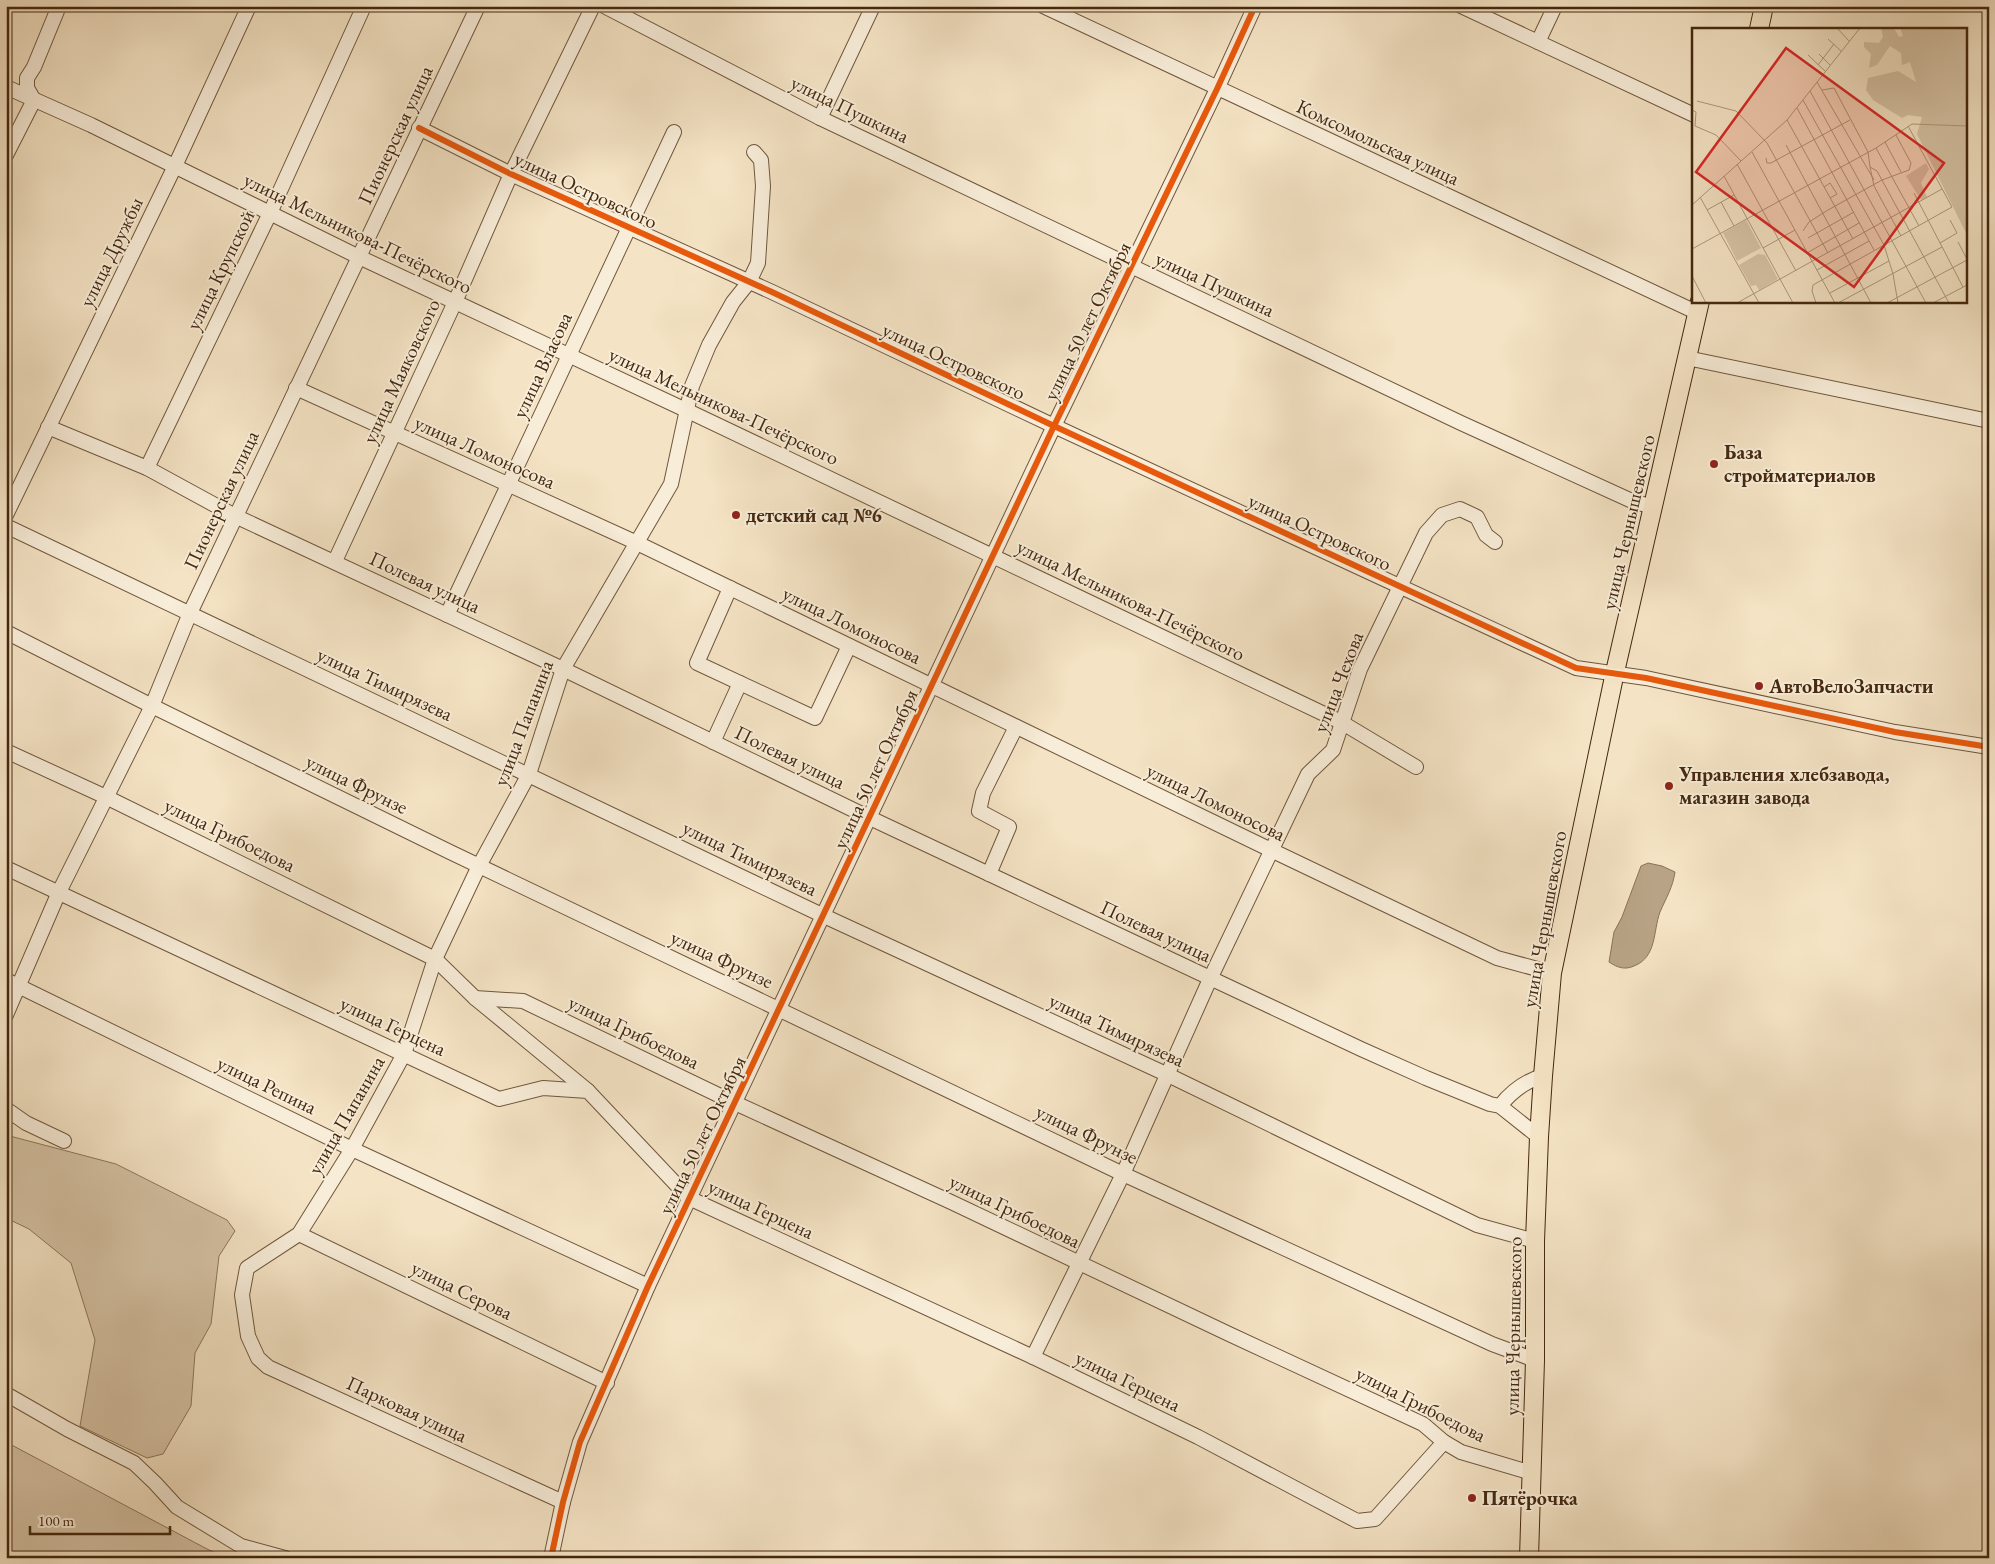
<svg xmlns="http://www.w3.org/2000/svg" width="1995" height="1564" viewBox="0 0 1995 1564" font-family="'EB Garamond',serif">
  <style>
    .green { fill: #d6c3a5; stroke: #8d765a }
    .water { fill: #b8a386; stroke: #8a7256 }
    .lines { fill: none; stroke-linecap: round; stroke-linejoin: round }
    .minor-casing { stroke: #70573c; stroke-width: 16 }
    .major-casing { stroke: #44280f; stroke-width: 20 }
    .minor { stroke: #f8edd9; stroke-width: 14 }
    .major { stroke: #f4e3c4; stroke-width: 18 }
    .cycleway-casing { stroke: #f8edd9; stroke-width: 9 }
    .cycleway { stroke: #e8590c; stroke-width: 6 }
    .poi-dot { fill: #8f2418; stroke: #f8edd9; stroke-width: 2 }
    .labels { text-anchor: middle; dominant-baseline: central; stroke-width: 4; stroke-linejoin: round; paint-order: stroke }
    .street-label { font-size: 20px; fill: #44280f; stroke: #f8edd9 }
    .poi-label { font-size: 20px; font-weight: bold; fill: #44280f; stroke: #f8edd9; text-anchor: start }
    .inset-road { fill: none; stroke: #ae987c; stroke-width: 1 }
    .view { fill: #d62828; fill-opacity: 0.15; stroke: #d62828; stroke-width: 2.5 }
    .inset-edge { fill: none; stroke: #44280f; stroke-width: 2.5 }
  </style>
  <rect width="100%" height="100%" fill="#f4e3c4"/>
  <filter id="stains"><feTurbulence type="fractalNoise" baseFrequency=".004" numOctaves="4"/><feColorMatrix values="0 0 0 0 .2 0 0 0 0 .09 0 0 0 0 .02 0 0 0 .5 -.17"/></filter>
  <radialGradient id="worn" r=".72"><stop offset=".6" stop-color="#630" stop-opacity="0"/><stop offset="1" stop-color="#630" stop-opacity=".3"/></radialGradient>
  <!-- green -->
  <g class="green">
    <polygon points="6,1135 116,1164 227,1220 235,1231 219,1256 211,1324 195,1353 191,1406 163,1454 147,1458 80,1426 95,1340 71,1263 29,1229 6,1218"/>
    <polygon points="6,1442 207,1549 227,1558 6,1558"/>
  </g>
  <!-- water -->
  <path class="water" d="M1648,863L1662,866L1675,872C1673,887 1666,898 1660,912C1653,931 1657,957 1634,966C1625,970 1618,968 1609,962L1614,932L1622,917L1641,866Z"/>
  <g class="lines">
    <!-- minor casing -->
    <g class="minor-casing">
      <g id="minor">
        <polyline points="604,6 820,118 1461,423 1632,501 1653,507"/>
        <polyline points="1043,6 1698,313"/>
        <polyline points="1461,6 1694,115"/>
        <polyline points="1538,42 1555,6"/>
        <polyline points="6,87 91,125 359,257 688,411 1341,722 1416,767"/>
        <polyline points="820,118 873,6"/>
        <polyline points="419,128 511,174 772,292 1054,426 1576,668 1646,678 1895,732 1989,747"/>
        <polyline points="6,155 34,100 27,88 27,78 34,67 59,6"/>
        <polyline points="1687,358 1989,421"/>
        <polyline points="296,388 635,542 1271,850 1497,958 1552,973"/>
        <polyline points="48,427 147,468 235,516 563,669 870,818 1361,1049 1426,1078 1490,1104 1500,1106 1539,1137"/>
        <polyline points="147,468 270,213 364,6"/>
        <polyline points="6,515 175,166 249,6"/>
        <polyline points="6,526 824,916 1166,1074 1477,1225 1535,1241"/>
        <polyline points="335,561 455,302 511,174 593,6"/>
        <polyline points="730,588 697,663 815,718 849,646"/>
        <polyline points="447,615 674,132"/>
        <polyline points="6,632 152,706 450,852 1123,1174 1492,1344 1535,1360"/>
        <polyline points="713,742 740,683"/>
        <polyline points="6,751 106,797 435,959 475,998 588,1091"/>
        <polyline points="6,868 499,1099 543,1088 588,1091 689,1198 1033,1357 1198,1437 1357,1521 1375,1519 1444,1442"/>
        <polyline points="989,874 1009,827 979,811 983,793 1016,727"/>
        <polyline points="6,980 352,1149 648,1286"/>
        <polyline points="475,998 523,1001 735,1103 951,1202 1229,1334 1423,1424 1444,1442 1461,1452 1532,1473"/>
        <polyline points="6,1015 59,892 152,706 190,613 478,6"/>
        <path d="M1500,1106C1511,1092 1525,1081 1543,1076"/>
        <polyline points="6,1109 26,1123 64,1141"/>
        <polyline points="299,1234 607,1383"/>
        <polyline points="1033,1357 1123,1174 1210,979 1308,774 1333,750 1360,669 1426,533 1442,515 1460,509 1477,517 1486,535 1495,542"/>
        <polyline points="6,1394 67,1429 134,1463 155,1483 177,1507 241,1546 285,1558"/>
        <polyline points="563,1502 268,1367 258,1358 248,1336 242,1295 247,1268 299,1234 352,1149 404,1054 435,959 479,866 529,774 563,669 671,484 692,386 709,345 733,302 749,282 758,263 763,186 761,160 754,152"/>
        <polyline points="551,1558 563,1502 580,1442 648,1286 1054,426 1217,89 1255,6"/>
      </g>
    </g>
    <!-- major casing -->
    <g class="major-casing">
      <g id="major">
        <polyline points="1759,29 1764,6"/>
        <polyline points="1529,1558 1535,1360 1535,1241 1539,1137 1543,1076 1552,973 1615,672 1700,301"/>
      </g>
    </g>
    <!-- minor -->
    <use href="#minor" class="minor"/>
    <!-- major -->
    <use href="#major" class="major"/>
    <!-- cycleway casing -->
    <g class="cycleway-casing">
      <g id="cycleway">
        <polyline points="419,128 511,174 772,292 1054,426 1576,668 1646,678 1895,732 1989,747"/>
        <polyline points="551,1558 563,1502 580,1442 648,1286 1054,426 1217,89 1255,6"/>
      </g>
    </g>
    <!-- cycleway -->
    <use href="#cycleway" class="cycleway"/>
  </g>
  <!-- markers -->
  <g class="poi-dot">
    <circle cx="1714" cy="464" r="5"/>
    <circle cx="736" cy="515" r="5"/>
    <circle cx="1759" cy="686" r="5"/>
    <circle cx="1669" cy="786" r="5"/>
    <circle cx="1472" cy="1498" r="5"/>
  </g>
  <g class="labels">
    <!-- street labels -->
    <g class="street-label">
      <text transform="translate(850 109) rotate(26)">улица Пушкина</text>
      <text transform="translate(395 135) rotate(-65)">Пионерская улица</text>
      <text transform="translate(1378 142) rotate(25)">Комсомольская улица</text>
      <text transform="translate(586 190) rotate(25)">улица Островского</text>
      <text transform="translate(358 233) rotate(26)">улица Мельникова-Печёрского</text>
      <text transform="translate(111 252) rotate(-64)">улица Дружбы</text>
      <text transform="translate(220 270) rotate(-64)">улица Крупской</text>
      <text transform="translate(1215 284) rotate(25)">улица Пушкина</text>
      <text transform="translate(1087 321) rotate(-64)">улица 50 лет Октября</text>
      <text transform="translate(954 361) rotate(25)">улица Островского</text>
      <text transform="translate(542 365) rotate(-65)">улица Власова</text>
      <text transform="translate(401 371) rotate(-65)">улица Маяковского</text>
      <text transform="translate(724 406) rotate(25)">улица Мельникова-Печёрского</text>
      <text transform="translate(485 452) rotate(24)">улица Ломоносова</text>
      <text transform="translate(221 500) rotate(-65)">Пионерская улица</text>
      <text transform="translate(1628 522) rotate(-77)">улица Чернышевского</text>
      <text transform="translate(1320 532) rotate(25)">улица Островского</text>
      <text transform="translate(425 582) rotate(25)">Полевая улица</text>
      <text transform="translate(1131 600) rotate(26)">улица Мельникова-Печёрского</text>
      <text transform="translate(852 625) rotate(26)">улица Ломоносова</text>
      <text transform="translate(1338 682) rotate(-69)">улица Чехова</text>
      <text transform="translate(385 684) rotate(25)">улица Тимирязева</text>
      <text transform="translate(523 723) rotate(-69)">улица Папанина</text>
      <text transform="translate(790 757) rotate(26)">Полевая улица</text>
      <text transform="translate(875 769) rotate(-65)">улица 50 лет Октября</text>
      <text transform="translate(357 784) rotate(26)">улица Фрунзе</text>
      <text transform="translate(1216 802) rotate(26)">улица Ломоносова</text>
      <text transform="translate(230 835) rotate(26)">улица Грибоедова</text>
      <text transform="translate(750 858) rotate(26)">улица Тимирязева</text>
      <text transform="translate(1544 919) rotate(-80)">улица Чернышевского</text>
      <text transform="translate(1156 931) rotate(25)">Полевая улица</text>
      <text transform="translate(722 959) rotate(25)">улица Фрунзе</text>
      <text transform="translate(393 1026) rotate(25)">улица Герцена</text>
      <text transform="translate(1117 1030) rotate(25)">улица Тимирязева</text>
      <text transform="translate(634 1032) rotate(26)">улица Грибоедова</text>
      <text transform="translate(267 1085) rotate(26)">улица Репина</text>
      <text transform="translate(346 1115) rotate(-60)">улица Папанина</text>
      <text transform="translate(1087 1134) rotate(26)">улица Фрунзе</text>
      <text transform="translate(702 1135) rotate(-64)">улица 50 лет Октября</text>
      <text transform="translate(761 1209) rotate(25)">улица Герцена</text>
      <text transform="translate(1015 1211) rotate(26)">улица Грибоедова</text>
      <text transform="translate(462 1290) rotate(26)">улица Серова</text>
      <text transform="translate(1513 1326) rotate(-89)">улица Чернышевского</text>
      <text transform="translate(1128 1381) rotate(26)">улица Герцена</text>
      <text transform="translate(1421 1404) rotate(27)">улица Грибоедова</text>
      <text transform="translate(407 1409) rotate(25)">Парковая улица</text>
    </g>
    <!-- poi labels -->
    <g class="poi-label">
      <text x="1724" y="452">База<tspan x="1724" dy="23">стройматериалов</tspan></text>
      <text x="746" y="515">детский сад №6</text>
      <text x="1769" y="686">АвтоВелоЗапчасти</text>
      <text x="1679" y="774">Управления хлебзавода,<tspan x="1679" dy="23">магазин завода</tspan></text>
      <text x="1482" y="1498">Пятёрочка</text>
    </g>
  </g>
  <!-- overview -->
  <g transform="translate(1692 28)">
    <rect width="275" height="275" fill="#f4e3c4"/>
    <path d="M189,0H202L207,9L211,8L208,0H275V207L225,106L230,89L216,87L210,90L181,72L174,62L176,50L206,43L224,54L218,34L210,37L209,25L198,18L185,37L177,40L179,26L172,19V14L187,15L191,9ZM234,135L237,141L229,155L235,169L229,172L214,148ZM54,192L69,220L45,233L31,205ZM66,226L73,227L86,251L67,262L64,257L59,258L47,237Z" fill="#d6c3a5"/>
    <path class="inset-road" d="M145,0L157,13M136,11L149,23M127,26L138,37M116,27L133,43M126,37L142,16M125,54L182,152M130,62L142,60L176,124L178,139L185,143L257,275M118,63L234,275M111,72L192,217L201,246L206,275M5,73L44,83L75,115L136,225M105,80L182,222M0,82L4,84L3,98L24,107L49,133M95,92L161,211M193,114L209,144M94,117L179,275M184,120L227,198M60,124L143,275M74,130L75,135H79L158,92M45,136L104,243M178,139L182,158L209,208M32,148L101,275M132,159L138,155L145,166L138,170M222,165L271,259M8,169L67,275M29,174L42,198M0,177L95,92L168,0M15,182L42,167M111,203L117,194L136,182L190,152L217,142L219,135L204,107M116,210L162,184M266,214L275,231M248,215L265,205L258,192M71,220L103,202M0,221L184,120L220,96L275,98M115,225L167,195M125,242L177,213M0,248L14,275M138,265L197,233M45,275L250,161M124,275L120,263L121,257L260,179L216,98M146,275L250,219M195,275L275,232M241,275L275,257"/>
    <path class="view" d="M94,20L252,135L162,259L4,144Z"/>
    <rect width="275" height="275" class="inset-edge"/>
  </g>
  <!-- margin -->
  <rect width="1995" height="1564" fill="none" stroke="#f4e3c4" stroke-width="25"/>
  <rect x="8" y="8" width="1980" height="1549" fill="none" stroke="#44280f" stroke-width="2.5"/>
  <rect x="12" y="12" width="1970" height="1539" fill="none" stroke="#44280f"/>
  <!-- scale -->
  <path d="M30 1526v8h140v-8" fill="none" stroke="#44280f" stroke-width="2.5"/>
  <text x="38" y="1526" font-size="15" fill="#44280f" stroke="#f8edd9" stroke-width="4" paint-order="stroke">100 m</text>
  <rect width="100%" height="100%" filter="url(#stains)"/>
  <rect width="100%" height="100%" fill="url(#worn)"/>
</svg>
